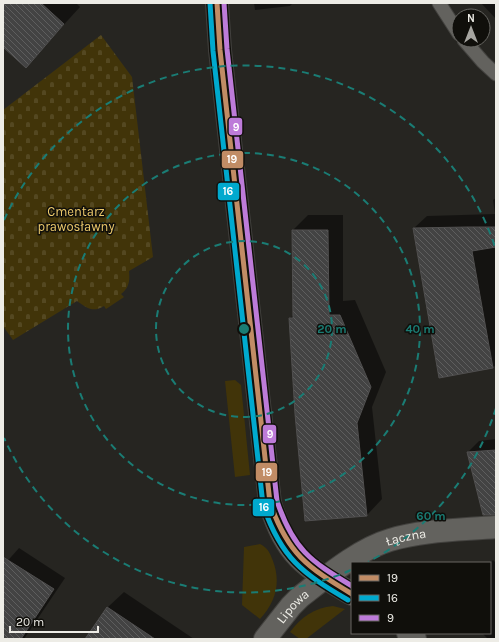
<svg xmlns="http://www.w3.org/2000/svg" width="499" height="642" viewBox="0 0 499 642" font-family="Karla,sans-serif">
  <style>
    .green { fill: #413409 }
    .cemetery { fill: url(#cemetery-stones) }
    .shadow { fill: #0007 }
    .building { fill: url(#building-back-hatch); stroke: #504f4f }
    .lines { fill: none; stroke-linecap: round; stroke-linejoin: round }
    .lane-casing { stroke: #43423f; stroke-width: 15 }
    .street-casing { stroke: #43423f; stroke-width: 24 }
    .secondary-casing { stroke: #43423f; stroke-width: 24 }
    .lane { stroke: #63625e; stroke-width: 13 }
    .street { stroke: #63625e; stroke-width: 22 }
    .secondary { stroke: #63625e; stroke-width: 22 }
    .bus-1-casing { stroke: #100f0b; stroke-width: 8 }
    .bus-2-casing { stroke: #100f0b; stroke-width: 8 }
    .bus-3-casing { stroke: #100f0b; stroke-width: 8 }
    .bus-1 { stroke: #c18c65; stroke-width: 5 }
    .bus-2 { stroke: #00a9ce; stroke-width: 5 }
    .bus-3 { stroke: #bd7bd9; stroke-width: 5 }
    .ring { fill: none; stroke: #1a7c74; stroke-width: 2; stroke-dasharray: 7 5 }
    .labels { text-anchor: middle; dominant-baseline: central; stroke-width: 3; stroke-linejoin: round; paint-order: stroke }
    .park-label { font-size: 13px; fill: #ecc96b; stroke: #100f0b }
    .street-label { font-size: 13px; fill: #edece6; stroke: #100f0b }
    .centre { fill: #1a7c74; stroke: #100f0b; stroke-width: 2 }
    .ring-label { font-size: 12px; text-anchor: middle; font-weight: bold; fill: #1a7c74; stroke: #100f0b; stroke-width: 3; stroke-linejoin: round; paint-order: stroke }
    .line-badge { stroke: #100f0b; stroke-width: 1.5 }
    .badge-label { font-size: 11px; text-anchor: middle; font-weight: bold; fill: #fff }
  </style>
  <defs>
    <pattern id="cemetery-stones" width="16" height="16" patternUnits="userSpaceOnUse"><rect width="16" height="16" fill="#413409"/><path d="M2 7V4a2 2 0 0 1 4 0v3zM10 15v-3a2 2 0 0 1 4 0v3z" fill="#544821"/></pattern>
    <pattern id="building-back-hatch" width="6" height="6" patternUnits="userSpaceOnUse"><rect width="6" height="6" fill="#434343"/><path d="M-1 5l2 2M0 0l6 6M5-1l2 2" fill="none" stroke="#5e5e5e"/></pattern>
  </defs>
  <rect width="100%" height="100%" fill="#262521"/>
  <!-- green -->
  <g class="green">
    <polygon points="235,380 241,385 250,475 235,477 225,381"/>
    <path d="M260,544C268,548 270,553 273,561C281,582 276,602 260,619L242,605L244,547Z"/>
    <path d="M333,606L345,609L306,639H300L290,632C301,617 314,608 333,606Z"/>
  </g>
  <!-- cemetery -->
  <path class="cemetery" d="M101,35L132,77L153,257L129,271C130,281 129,288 121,294L124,297L106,309L104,306C93,313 87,308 77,301L13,340L3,326V110Z"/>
  <!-- shadow -->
  <g class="shadow">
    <polygon points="3,3 76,3 80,7 26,66 3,46"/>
    <polygon points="254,3 293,3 290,6 255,10"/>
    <polygon points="481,3 496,3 496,19"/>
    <polygon points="496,198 496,366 440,376 414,228 427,216 495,214 493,200"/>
    <polygon points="308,215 343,215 343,301 355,300 386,372 372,407 382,499 367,515 306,520 290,318 294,315 293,230"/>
    <polygon points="496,439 496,506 468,452 479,441"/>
    <polygon points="19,548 65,578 24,639 3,639 3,566"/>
    <polygon points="493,560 496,563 496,639 488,639 482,633 490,633 490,563"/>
    <polygon points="124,592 194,639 87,639 108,607"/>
  </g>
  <!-- building -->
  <g class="building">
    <polygon points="3,3 41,3 64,24 26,68 3,47"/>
    <polygon points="467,227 496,227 496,247 472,251 493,368 439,378 413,228"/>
    <polygon points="292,230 328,230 329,315 340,315 371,387 357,423 367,516 305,521 295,414 289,318 293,318"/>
    <polygon points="496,450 496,515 483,515 467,452"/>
    <polygon points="3,557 54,589 21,639 3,639"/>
    <polygon points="107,607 155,639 85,639"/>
  </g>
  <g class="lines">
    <!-- lane casing -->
    <g class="lane-casing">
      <g id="lane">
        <polyline points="439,3 459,34"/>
        <polyline points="464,40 483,62 496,74"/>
      </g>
    </g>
    <!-- street casing -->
    <g class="street-casing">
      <g id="street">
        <path id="s1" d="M265,639L291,606L300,597C326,577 359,549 390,540C422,530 462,530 496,527"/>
      </g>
    </g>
    <!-- secondary casing -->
    <g class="secondary-casing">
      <g id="secondary">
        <path d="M217,3L220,50L270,503C286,557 306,567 352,594"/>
        <polyline points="408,633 415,639"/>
      </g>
    </g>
    <!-- lane -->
    <use href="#lane" class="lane"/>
    <!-- street -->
    <use href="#street" class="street"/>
    <!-- secondary -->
    <use href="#secondary" class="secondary"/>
    <!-- bus-1 casing -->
    <g class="bus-1-casing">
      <path id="bus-1" d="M217,3L220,50L270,503C288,554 307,567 352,594"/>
    </g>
    <!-- bus-2 casing -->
    <g class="bus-2-casing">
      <path id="bus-2" d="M210,3L213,51L263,505C281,558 302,573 348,600"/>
    </g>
    <!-- bus-3 casing -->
    <g class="bus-3-casing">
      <path id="bus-3" d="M224,3L227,49L277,501C293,549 310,561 352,586"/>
    </g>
    <!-- bus-1 -->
    <use href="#bus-1" class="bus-1"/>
    <!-- bus-2 -->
    <use href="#bus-2" class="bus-2"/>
    <!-- bus-3 -->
    <use href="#bus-3" class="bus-3"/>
  </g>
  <!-- distance rings -->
  <g class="ring">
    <circle cx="244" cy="329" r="88"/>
    <circle cx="244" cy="329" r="176"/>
    <path d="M496 408A264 264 0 0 1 368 562M351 570A264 264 0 0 1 4 438M4 220A264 264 0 0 1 496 250"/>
  </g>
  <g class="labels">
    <!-- park labels -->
    <g class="park-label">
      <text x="76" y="211">Cmentarz<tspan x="76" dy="15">prawosławny</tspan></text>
    </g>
    <!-- street labels -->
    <g class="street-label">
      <text stroke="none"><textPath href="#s1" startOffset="178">Łączna</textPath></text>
      <text stroke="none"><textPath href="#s1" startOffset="43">Lipowa</textPath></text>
    </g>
  </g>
  <circle cx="244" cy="329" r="6" class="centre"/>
  <g class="ring-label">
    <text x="332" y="333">20 m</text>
    <text x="420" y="333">40 m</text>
    <text x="431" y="520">60 m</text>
  </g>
  <g class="line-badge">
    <rect x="228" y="117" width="15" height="19" rx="4" fill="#bd7bd9"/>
    <rect x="221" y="150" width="23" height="19" rx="4" fill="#c18c65"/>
    <rect x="217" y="182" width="23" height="19" rx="4" fill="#00a9ce"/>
    <rect x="262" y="424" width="15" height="20" rx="4" fill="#bd7bd9"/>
    <rect x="255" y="462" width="23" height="20" rx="4" fill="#c18c65"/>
    <rect x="252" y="498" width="23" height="19" rx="4" fill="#00a9ce"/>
  </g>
  <g class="badge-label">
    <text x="236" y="131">9</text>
    <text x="232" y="163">19</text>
    <text x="228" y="195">16</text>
    <text x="270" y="438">9</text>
    <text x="267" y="476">19</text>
    <text x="264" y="511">16</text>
  </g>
  <!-- border -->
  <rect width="499" height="642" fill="none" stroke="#edece6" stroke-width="8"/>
  <!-- legend -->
  <rect x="351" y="562" width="140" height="72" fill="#100f0b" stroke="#686763"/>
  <rect x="359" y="575" width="20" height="6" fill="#c18c65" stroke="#686763"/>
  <text x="387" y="582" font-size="12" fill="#edece6">19</text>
  <rect x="359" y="595" width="20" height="6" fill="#00a9ce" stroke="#686763"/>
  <text x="387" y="602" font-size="12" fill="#edece6">16</text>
  <rect x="359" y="615" width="20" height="6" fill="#bd7bd9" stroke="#686763"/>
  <text x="387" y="622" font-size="12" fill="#edece6">9</text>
  <!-- north arrow -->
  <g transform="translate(471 28)"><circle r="19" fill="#100f0b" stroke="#686763"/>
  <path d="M0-3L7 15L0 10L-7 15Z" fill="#a7a6a1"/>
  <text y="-6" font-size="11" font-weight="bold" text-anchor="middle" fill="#edece6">N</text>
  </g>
  <!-- scale -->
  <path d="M10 626v6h88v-6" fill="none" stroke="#edece6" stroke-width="2"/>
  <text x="16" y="626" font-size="12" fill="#edece6" stroke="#100f0b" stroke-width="3" paint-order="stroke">20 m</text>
</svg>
